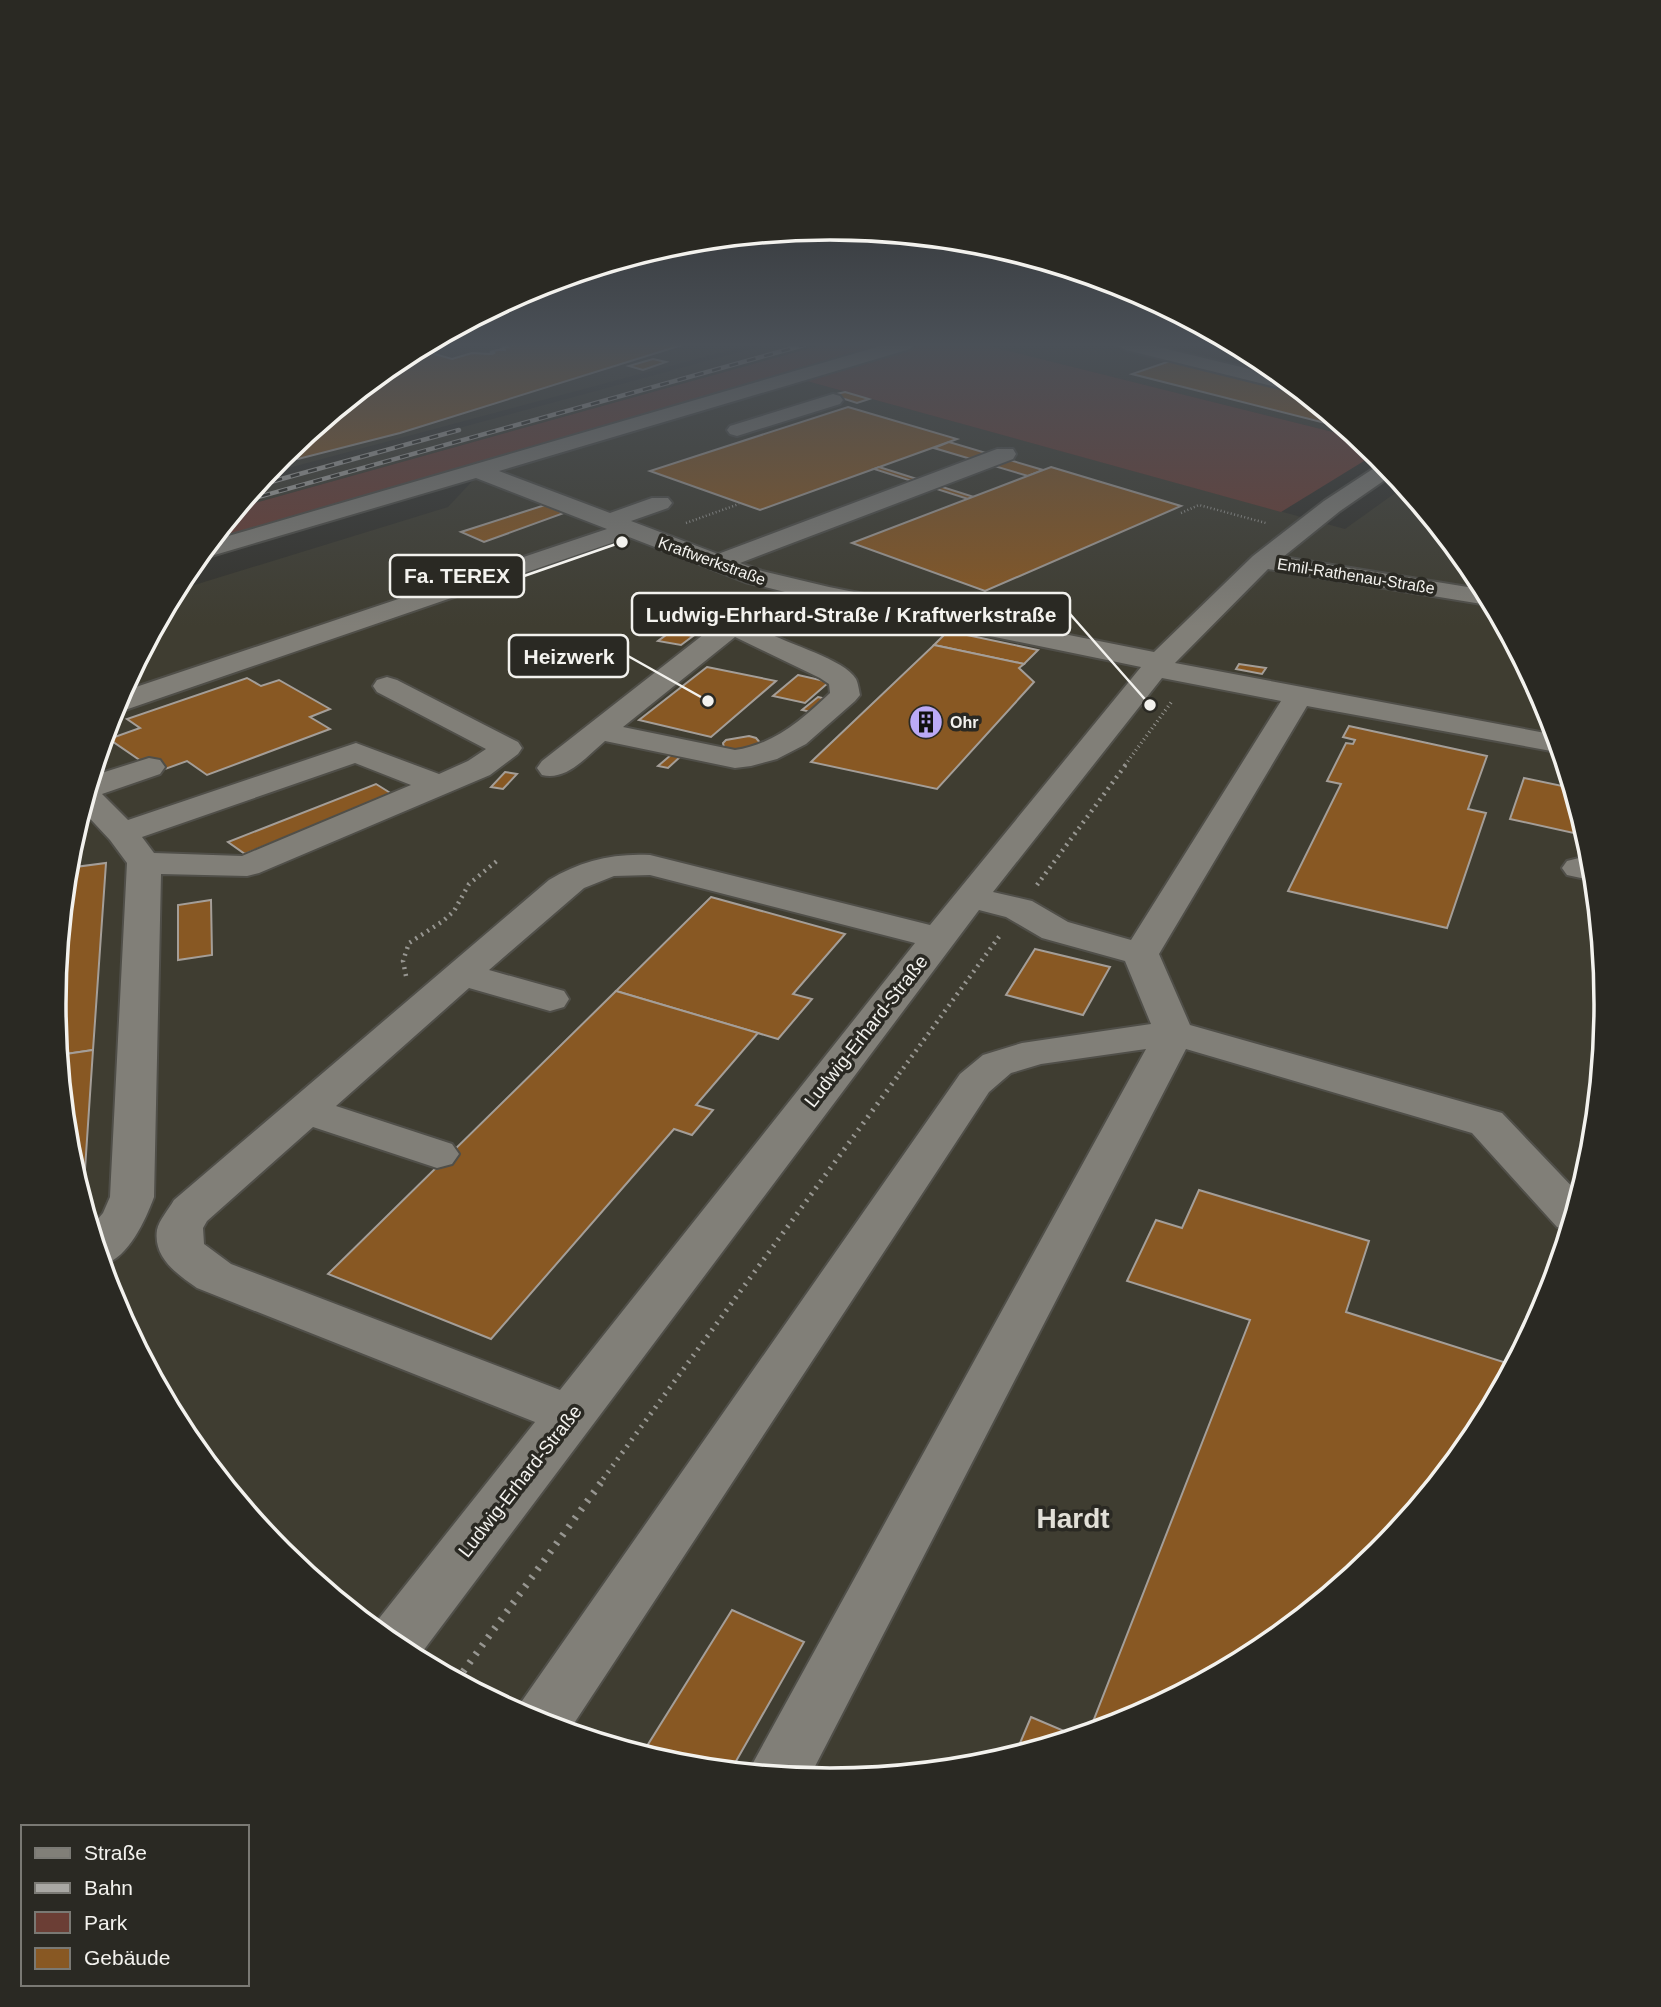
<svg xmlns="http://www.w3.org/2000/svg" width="1661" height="2007" viewBox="0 0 1661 2007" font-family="Helvetica,sans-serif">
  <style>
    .built { fill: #3f3d31 }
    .green { fill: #6b3e35 }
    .building { fill: #885823; stroke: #a49e98; stroke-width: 2 }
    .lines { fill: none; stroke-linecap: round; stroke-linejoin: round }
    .minor-casing { stroke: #504f49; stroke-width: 4 }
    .path-far4 { stroke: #979691; stroke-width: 2.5; stroke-dasharray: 1 2.5; stroke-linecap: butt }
    .path-far3 { stroke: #979691; stroke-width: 3.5; stroke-dasharray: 1 3.5; stroke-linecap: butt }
    .path-far2 { stroke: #979691; stroke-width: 4.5; stroke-dasharray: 2 5; stroke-linecap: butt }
    .path-far1 { stroke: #979691; stroke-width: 5; stroke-dasharray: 2 6; stroke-linecap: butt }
    .path { stroke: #979691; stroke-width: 7; stroke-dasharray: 2.5 8; stroke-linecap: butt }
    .minor { fill: #817f78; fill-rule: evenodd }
    .rail-casing { stroke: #a9a8a4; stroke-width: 4.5 }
    .rail { stroke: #2a2923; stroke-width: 2.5; stroke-dasharray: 9; stroke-linecap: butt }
    .labels { text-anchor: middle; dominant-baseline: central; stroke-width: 7; stroke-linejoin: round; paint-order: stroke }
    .far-street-label { font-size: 16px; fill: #f3f2ee; stroke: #2a2923 }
    .far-poi-label { font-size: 16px; font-weight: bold; fill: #f3f2ee; stroke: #2a2923; text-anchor: start }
    .street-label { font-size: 19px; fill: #f3f2ee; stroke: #2a2923 }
    .near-quarter-label { font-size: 28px; font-weight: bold; fill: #e2e0d8; stroke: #2a2923 }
    .rim { fill: none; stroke: #f3f2ee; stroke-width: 3.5 }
    .leader { fill: none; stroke: #f3f2ee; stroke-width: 2.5 }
    .callout-dot { fill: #f3f2ee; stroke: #2a2923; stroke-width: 2.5 }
    .callout { fill: #2a2923; stroke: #f3f2ee; stroke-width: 2.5 }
    .callout-label { font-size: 21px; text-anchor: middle; font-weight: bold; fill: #f3f2ee }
  </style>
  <rect width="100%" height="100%" fill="#34332d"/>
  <!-- built -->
  <g class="built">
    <polygon points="423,345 749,345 266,474 282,454 400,358"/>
    <polygon points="766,345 821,345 237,508 259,482"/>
    <polygon points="985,345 1238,345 1262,358 1361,439"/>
    <polygon points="803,380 1345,529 1405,486 1476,573 1548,707 1592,852 1607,1004 1592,1155 1548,1301 1476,1435 1379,1553 1261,1649 1127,1721 982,1765 830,1780 679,1765 533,1721 399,1649 281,1552 185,1434 113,1300 69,1155 54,1003 69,852 113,706 175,591 448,507 476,477"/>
  </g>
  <!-- green -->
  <g class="green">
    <polygon points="821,345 895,345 208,545 237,508"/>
    <polygon points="922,345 985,345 1361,439 1377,453 1281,512 803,380"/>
  </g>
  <!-- building -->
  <g class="building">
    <polygon points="501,345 682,345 400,433 298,459 288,455 279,458 404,356 413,358 431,353 452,359 472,353 491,354 495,353 490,352 497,350 506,350 500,349 507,347"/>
    <polygon points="653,359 666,362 643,370 629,366"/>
    <polygon points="1173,360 1302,391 1342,424 1337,426 1132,374"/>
    <polygon points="845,392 869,399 857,403 832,395"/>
    <polygon points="848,407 957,439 760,510 650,471"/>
    <polygon points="949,442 1043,470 1028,476 934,448"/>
    <polygon points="879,467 974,497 968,499 874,469"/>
    <polygon points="1051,467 1181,506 985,591 852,543"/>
    <polygon points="545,505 564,513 484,542 461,532"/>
    <polygon points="706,602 727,606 688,635 693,636 681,645 658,641 670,632 667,631"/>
    <polygon points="948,631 1038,650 1024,664 934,645"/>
    <polygon points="934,645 1024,664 1019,668 1034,682 937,789 811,762"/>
    <polygon points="1239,664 1266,668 1262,674 1236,669"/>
    <polygon points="707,667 776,681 711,737 639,720"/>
    <polygon points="798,675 829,682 805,703 773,696"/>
    <polygon points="247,678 261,686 279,680 330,709 310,717 330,729 207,775 187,761 157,772 109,739 140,728 127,719"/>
    <polygon points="818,697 831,700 816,713 802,710"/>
    <polygon points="1349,726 1487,756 1468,809 1486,813 1447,928 1288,891 1341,784 1327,781 1346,743 1353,744 1355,740 1343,737"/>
    <polygon points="749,736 756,738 762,745 735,753 724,748 723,743 726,740"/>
    <polygon points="672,754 681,756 668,768 658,766"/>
    <polygon points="505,772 517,774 503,789 491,787"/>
    <polygon points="1524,778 1572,788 1587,836 1510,819"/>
    <polygon points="376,784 392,794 245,854 228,842"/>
    <polygon points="106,863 93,1050 59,1055 54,1003 68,868"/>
    <polygon points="711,897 845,934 793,994 812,999 778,1039 616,991"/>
    <polygon points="211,900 212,955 178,960 178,905"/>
    <polygon points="1035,949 1110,967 1083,1015 1006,995"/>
    <polygon points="616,991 758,1033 696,1105 713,1110 692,1135 674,1129 491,1339 328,1274"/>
    <polygon points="93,1050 83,1199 69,1155 59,1055"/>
    <polygon points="1199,1190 1369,1241 1346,1312 1513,1365 1476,1435 1379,1553 1261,1649 1127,1721 1089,1732 1250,1320 1127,1281 1156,1220 1182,1228"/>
    <polygon points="732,1610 804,1642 731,1770 679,1765 642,1754"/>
    <polygon points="1031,1717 1076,1736 1015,1755"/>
  </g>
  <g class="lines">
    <!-- minor casing -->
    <g class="minor-casing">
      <g id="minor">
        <path d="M884,345H913L910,349L499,471L610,513L652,498H668L672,503L668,508L631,521L718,554L997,449H1013L1016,454L1013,459L740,563L762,571L829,587L1154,652L1253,556L1324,501L1385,461L1395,473L1340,511L1283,557L1486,590L1494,606L1268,569L1175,663L1556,735L1562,753L1307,706L1159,954L1190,1025L1502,1113L1580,1195L1569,1230L1557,1227L1472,1133L1186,1049L809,1778L748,1772L1146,1049L1041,1064L1011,1073L989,1092L569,1731L533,1721L515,1711L960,1074L983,1055L1022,1043L1151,1024L1125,961L1042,938L1006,917L979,910L417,1659L399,1649L373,1626L535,1422L197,1288C177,1274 153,1258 157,1230C159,1220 169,1209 174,1200L549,880C580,861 613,853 650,855L930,925L1141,667L829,603L745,582L629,537L125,710L112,712L121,692L607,529L476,478L211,556L197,557L211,541ZM1162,678L1281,701L1131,940L1068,922L1032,901L993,892ZM650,875L915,943L560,1390L231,1264L204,1244L203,1228L207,1221L313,1127L437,1168L452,1164L459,1154L452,1144L336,1106L469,988L550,1011L564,1007L569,999L564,991L489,970L584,888L614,876Z"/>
        <polygon points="1117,345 1150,345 1286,378 1301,391 1296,392 1126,350"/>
        <polygon points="833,394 840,396 843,400 840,404 737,436 730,434 727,430 730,426"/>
        <polygon points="1348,429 1360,439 1347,438 1344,434"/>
        <path d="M754,600L763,602L767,608L751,623C775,642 842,656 856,679C858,683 859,690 860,695L855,701L806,744L777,759L751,766L735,768L605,741C586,757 567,781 542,775L537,768L542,761L745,602ZM735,637L820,678L829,684L830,693C803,719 773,745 735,750L623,727Z"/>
        <path d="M387,677L397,680L518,742L522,748L518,754L490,775L259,873L247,876L161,874L154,1197C145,1221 129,1257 103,1265L91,1227L103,1213L110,1197L127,863L110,840L82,810L92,776L149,758L160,760L165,767L160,774L102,794L128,820L356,743L439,774L468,761L486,749L377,692L373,686L377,680ZM355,763L411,785L242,856L154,853L142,837Z"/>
        <polygon points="1579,858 1593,860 1595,881 1567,875 1562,868 1567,861"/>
      </g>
    </g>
    <!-- path-far4 -->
    <g class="path-far4">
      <polyline points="1181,513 1199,505 1266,523"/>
      <polyline points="686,523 739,504"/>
    </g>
    <!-- path-far3 -->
    <polyline class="path-far3" points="1125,765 1173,700"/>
    <!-- path-far2 -->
    <g class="path-far2">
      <polyline points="1037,885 1127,763"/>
      <polyline points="406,976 403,961 409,943 443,921 454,911 469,884 498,860"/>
      <polyline points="899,1074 1001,934"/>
    </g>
    <!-- path-far1 -->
    <polyline class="path-far1" points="603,1479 900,1073"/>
    <!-- path -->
    <polyline class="path" points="457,1680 605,1477"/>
    <!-- minor -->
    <use href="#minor" class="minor"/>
    <!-- rail casing -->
    <g class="rail-casing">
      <g id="rail">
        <polyline points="256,486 459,430"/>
        <polyline points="244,501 804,345"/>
      </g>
    </g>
    <!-- rail -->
    <use href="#rail" class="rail"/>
  </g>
  <!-- sky -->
  <linearGradient id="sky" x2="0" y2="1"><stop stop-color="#1d1c19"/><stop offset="0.55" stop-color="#4a5057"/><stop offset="1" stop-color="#4a5057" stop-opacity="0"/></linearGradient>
  <rect width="1661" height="626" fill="url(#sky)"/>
  <!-- icons -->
  <defs>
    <g id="building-disc" transform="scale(1.75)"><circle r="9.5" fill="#bbaaf6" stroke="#2a2923"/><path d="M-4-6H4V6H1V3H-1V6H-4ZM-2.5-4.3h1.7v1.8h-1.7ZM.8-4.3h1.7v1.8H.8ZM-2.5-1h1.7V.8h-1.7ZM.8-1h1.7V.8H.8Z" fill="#111"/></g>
  </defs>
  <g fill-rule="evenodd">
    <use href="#building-disc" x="926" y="722"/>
  </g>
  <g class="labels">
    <!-- far-street labels -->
    <g class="far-street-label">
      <text transform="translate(712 561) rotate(20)">Kraftwerkstraße</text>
      <text transform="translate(1356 576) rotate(9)">Emil-Rathenau-Straße</text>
    </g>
    <!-- far-poi labels -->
    <g class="far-poi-label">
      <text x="950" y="722">Ohr</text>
    </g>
    <!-- street labels -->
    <g class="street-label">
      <text transform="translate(866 1031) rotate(-52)">Ludwig-Erhard-Straße</text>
      <text transform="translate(520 1481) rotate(-52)">Ludwig-Erhard-Straße</text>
    </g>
    <!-- near-quarter labels -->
    <g class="near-quarter-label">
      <text x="1073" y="1518">Hardt</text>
    </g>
  </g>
  <!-- crop -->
  <path d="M0 0H1661V2007H0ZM66 1004a764 764 0 1 1 1528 0a764 764 0 1 1-1528 0Z" fill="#2a2923" fill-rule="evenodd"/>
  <path class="rim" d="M66 1004a764 764 0 1 1 1528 0a764 764 0 1 1-1528 0Z"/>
  <!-- callouts -->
  <path class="leader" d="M622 542L524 576M1150 705L1070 614M708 701L628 656"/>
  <g class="callout-dot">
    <circle cx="622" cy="542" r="7"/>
    <circle cx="1150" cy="705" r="7"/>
    <circle cx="708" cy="701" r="7"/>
  </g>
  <g class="callout">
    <rect x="390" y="555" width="134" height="42" rx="7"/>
    <rect x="632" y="593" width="438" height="42" rx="7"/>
    <rect x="509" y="635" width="119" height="42" rx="7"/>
  </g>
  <g class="callout-label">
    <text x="457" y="583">Fa. TEREX</text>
    <text x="851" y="622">Ludwig-Ehrhard-Straße / Kraftwerkstraße</text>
    <text x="569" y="664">Heizwerk</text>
  </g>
  <!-- legend -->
  <rect x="21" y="1825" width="228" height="161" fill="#2a2923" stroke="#7a7974" stroke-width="2"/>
  <rect x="35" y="1848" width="35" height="10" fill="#817f78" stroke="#7a7974" stroke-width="2"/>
  <text x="84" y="1860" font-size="21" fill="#f3f2ee">Straße</text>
  <rect x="35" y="1883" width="35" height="10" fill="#a9a8a4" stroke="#7a7974" stroke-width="2"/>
  <text x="84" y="1895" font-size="21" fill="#f3f2ee">Bahn</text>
  <rect x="35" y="1912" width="35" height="21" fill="#6b3e35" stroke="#7a7974" stroke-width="2"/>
  <text x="84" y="1930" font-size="21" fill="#f3f2ee">Park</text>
  <rect x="35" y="1948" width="35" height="21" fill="#885823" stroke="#7a7974" stroke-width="2"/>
  <text x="84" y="1965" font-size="21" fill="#f3f2ee">Gebäude</text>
</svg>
